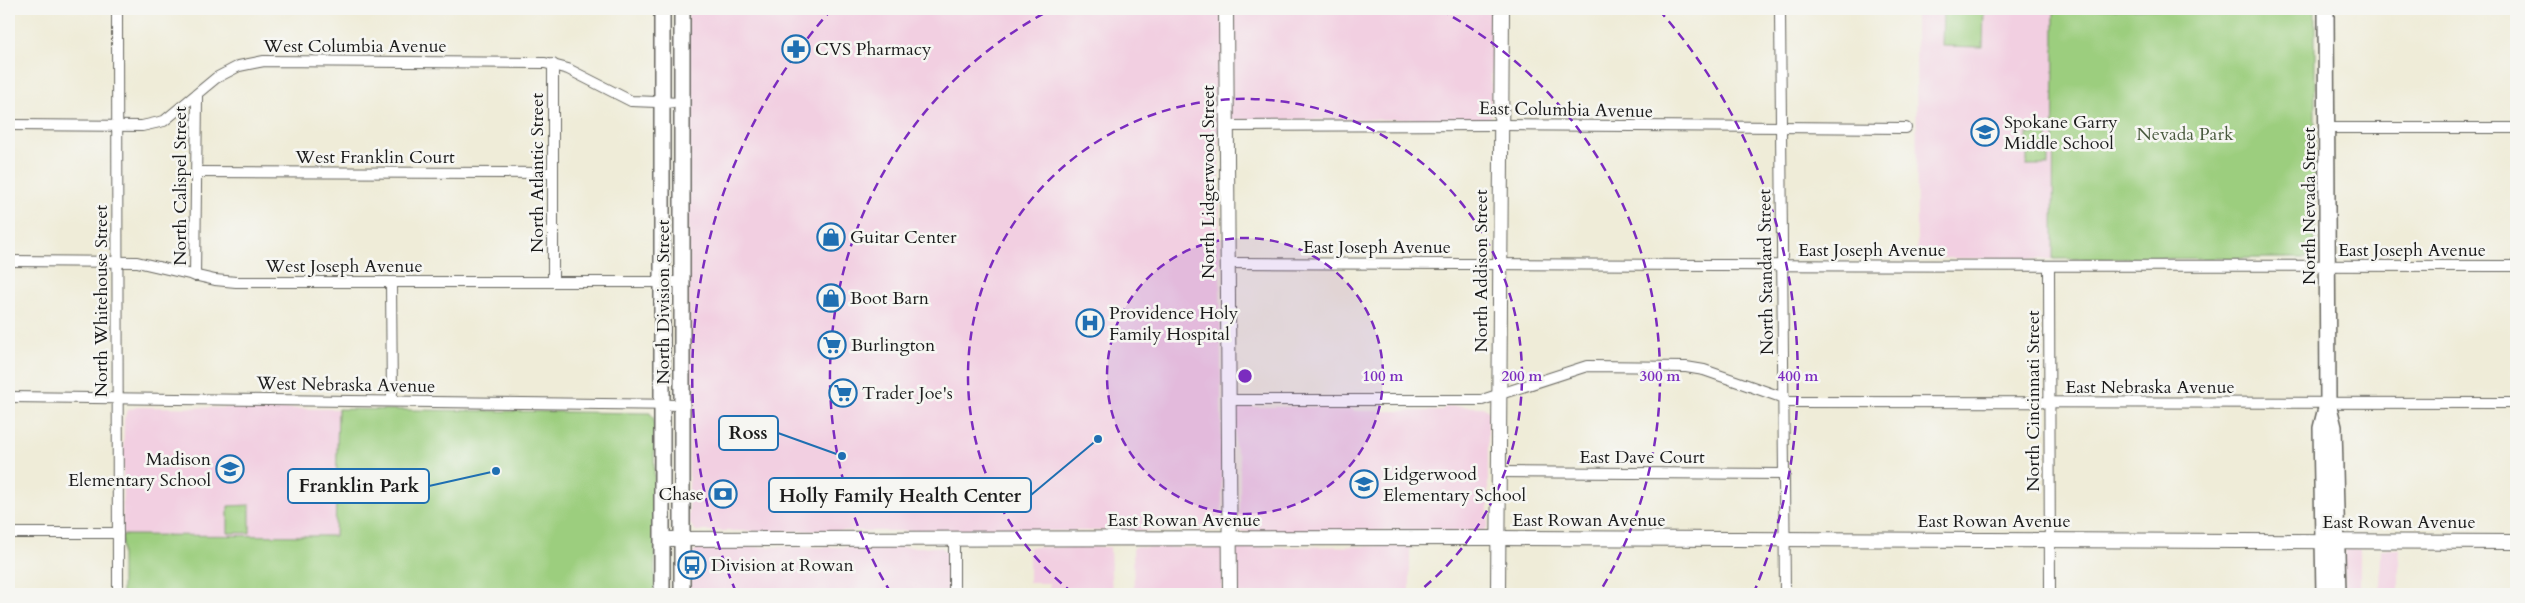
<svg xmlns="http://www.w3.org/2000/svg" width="2525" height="603" viewBox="0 0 2525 603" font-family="Cardo,serif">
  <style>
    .built { fill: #f2cfe1 }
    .green { fill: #9cce7e; stroke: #5c754d }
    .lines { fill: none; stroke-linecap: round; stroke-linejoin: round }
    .street-casing { stroke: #66655e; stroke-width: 12 }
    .secondary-casing { stroke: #66655e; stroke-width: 16 }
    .primary-casing { stroke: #66655e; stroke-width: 18 }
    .street { stroke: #fff; stroke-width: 10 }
    .secondary { stroke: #fff; stroke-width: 14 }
    .primary { stroke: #fff; stroke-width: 15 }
    .ring { fill: none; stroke: #7b2cbf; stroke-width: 2.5; stroke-dasharray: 9 6 }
    .labels { text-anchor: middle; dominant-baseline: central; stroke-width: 5; stroke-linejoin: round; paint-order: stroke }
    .street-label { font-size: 18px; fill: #1c1c1c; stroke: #f6f6f2 }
    .poi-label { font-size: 18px; fill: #1c1c1c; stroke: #f6f6f2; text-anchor: start }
    .park-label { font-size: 18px; fill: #495a3e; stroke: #f6f6f2 }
    .centre { fill: #7b2cbf; stroke: #f6f6f2; stroke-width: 2.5 }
    .ring-label { font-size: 15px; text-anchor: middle; font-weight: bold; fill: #7b2cbf; stroke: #f6f6f2; stroke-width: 5; stroke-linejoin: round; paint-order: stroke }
    .leader { fill: none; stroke: #1f6fb2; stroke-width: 2 }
    .callout-dot { fill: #1f6fb2; stroke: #f6f6f2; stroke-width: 2 }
    .callout { fill: #f6f6f2; stroke: #1f6fb2; stroke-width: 2 }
    .callout-label { font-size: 19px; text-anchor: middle; font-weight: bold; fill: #1c1c1c }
  </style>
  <rect width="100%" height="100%" fill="#f6f6f2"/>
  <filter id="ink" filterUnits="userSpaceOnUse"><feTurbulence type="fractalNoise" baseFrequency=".02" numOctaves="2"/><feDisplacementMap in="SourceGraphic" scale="10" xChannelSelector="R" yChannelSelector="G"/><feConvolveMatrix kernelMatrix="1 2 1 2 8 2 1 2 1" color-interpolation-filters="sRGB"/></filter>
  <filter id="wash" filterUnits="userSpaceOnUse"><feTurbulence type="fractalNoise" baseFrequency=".0096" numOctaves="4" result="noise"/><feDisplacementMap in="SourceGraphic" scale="20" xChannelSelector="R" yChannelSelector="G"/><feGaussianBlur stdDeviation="1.12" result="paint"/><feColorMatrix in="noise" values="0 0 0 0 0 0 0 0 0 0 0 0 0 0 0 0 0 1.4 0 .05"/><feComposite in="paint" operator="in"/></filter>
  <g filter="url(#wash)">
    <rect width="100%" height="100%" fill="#efecd8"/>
    <!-- built -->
    <g class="built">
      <polygon points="688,9 1492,9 1491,117 1484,119 1219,120 1222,526 1219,531 697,531 693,529 689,520"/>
      <polygon points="1916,9 2054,9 2053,259 1917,258"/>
      <polygon points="1447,406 1483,407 1488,411 1488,526 1484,531 1241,532 1236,529 1235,522 1240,509 1240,458 1235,446 1235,411 1239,407 1349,407 1355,411 1440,411"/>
      <polygon points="137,407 338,409 335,536 122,535 124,419 128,410"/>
      <polygon points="1410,546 1410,594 1236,594 1236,549 1239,547"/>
      <polygon points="699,547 941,547 947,553 947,594 689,594 689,556"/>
      <polygon points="1029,547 1110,547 1112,594 1050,594 1049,583 1029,583"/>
      <polygon points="1133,547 1220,548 1223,552 1223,594 1134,594"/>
      <polygon points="2348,549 2360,549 2360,593 2380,594 2381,549 2399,549 2399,594 2343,594 2344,550"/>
    </g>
    <!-- green -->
    <g class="green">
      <polygon points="1943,9 1984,9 1983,47 1942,46"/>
      <polygon points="2054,9 2315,9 2315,254 2309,258 2053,259"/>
      <rect x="2027" y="134" width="21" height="31"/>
      <polygon points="338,409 650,413 654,419 655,594 122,594 122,535 335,536"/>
      <polygon points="250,505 250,533 228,533 228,506"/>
    </g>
  </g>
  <g filter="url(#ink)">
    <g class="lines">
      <!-- street casing -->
      <g class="street-casing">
        <g id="street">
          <polyline points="117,9 118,594"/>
          <polyline points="1780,9 1785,594"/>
          <polyline points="553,64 553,282"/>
          <polyline points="9,125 142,126 164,121 216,78 239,66 264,61 545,63 568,69 631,101 682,103"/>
          <polyline points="1227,126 1501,125 1906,128"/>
          <polyline points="2328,128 2516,128"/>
          <polyline points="197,172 553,173"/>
          <polyline points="9,261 137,262 215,280 236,282 682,282"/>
          <path d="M1228,263C1657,263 2087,269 2516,266"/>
          <polyline points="2049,267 2050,594"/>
          <polyline points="195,276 197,96"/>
          <polyline points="391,282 392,401"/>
          <polyline points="9,397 682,405"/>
          <polyline points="1228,400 1482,400 1587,366 1686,367 1704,370 1784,398"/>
          <polyline points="1784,402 2516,403"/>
          <polyline points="1499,472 1785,474"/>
          <polyline points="9,533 118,533"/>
          <polyline points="954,539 954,594"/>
        </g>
      </g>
      <!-- secondary casing -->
      <g class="secondary-casing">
        <g id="secondary">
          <polyline points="1226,9 1230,594"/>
          <polyline points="662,539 1498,538 2516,542"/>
          <polyline points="1498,594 1502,9"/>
        </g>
      </g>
      <!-- primary casing -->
      <g class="primary-casing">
        <g id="primary">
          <polyline points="662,9 662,594"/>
          <polyline points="682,9 682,594"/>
          <polyline points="2326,9 2328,403 2334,427 2338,594"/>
          <polyline points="2324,594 2321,428 2327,404"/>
        </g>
      </g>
      <!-- street -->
      <use href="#street" class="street"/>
      <!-- secondary -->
      <use href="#secondary" class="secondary"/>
      <!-- primary -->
      <use href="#primary" class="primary"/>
    </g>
  </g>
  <!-- distance rings -->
  <circle cx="1245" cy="376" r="138" fill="#7b2cbf" fill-opacity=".12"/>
  <g class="ring">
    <circle cx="1245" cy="376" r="138"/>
    <path d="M1073 593A277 277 0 1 1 1417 593"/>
    <path d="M891 593A415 415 0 0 1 1050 10M1440 10A415 415 0 0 1 1599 593"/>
    <path d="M736 592A553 553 0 0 1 831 10M1659 10A553 553 0 0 1 1754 592"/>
  </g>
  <!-- icons -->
  <defs>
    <g id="pharmacy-ring" transform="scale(1.4375)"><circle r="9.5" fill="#f6f6f2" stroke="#1f6fb2" stroke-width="1.5"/><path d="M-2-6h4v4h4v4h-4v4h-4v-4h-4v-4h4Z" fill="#1f6fb2"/></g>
    <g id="school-ring" transform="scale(1.4375)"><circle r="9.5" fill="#f6f6f2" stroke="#1f6fb2" stroke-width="1.5"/><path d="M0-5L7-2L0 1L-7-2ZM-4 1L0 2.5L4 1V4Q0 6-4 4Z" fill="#1f6fb2"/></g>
    <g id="shop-ring" transform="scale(1.4375)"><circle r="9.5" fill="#f6f6f2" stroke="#1f6fb2" stroke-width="1.5"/><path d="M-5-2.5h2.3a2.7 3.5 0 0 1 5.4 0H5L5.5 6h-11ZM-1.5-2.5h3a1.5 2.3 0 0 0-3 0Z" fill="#1f6fb2"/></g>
    <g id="hospital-ring" transform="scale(1.4375)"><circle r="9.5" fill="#f6f6f2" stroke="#1f6fb2" stroke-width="1.5"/><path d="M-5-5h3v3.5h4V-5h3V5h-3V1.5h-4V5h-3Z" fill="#1f6fb2"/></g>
    <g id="supermarket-ring" transform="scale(1.4375)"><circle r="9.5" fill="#f6f6f2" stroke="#1f6fb2" stroke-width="1.5"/><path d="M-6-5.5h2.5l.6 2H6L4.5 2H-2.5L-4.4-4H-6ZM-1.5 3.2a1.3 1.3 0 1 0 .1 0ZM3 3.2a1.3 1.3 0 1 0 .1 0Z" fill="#1f6fb2"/></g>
    <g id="bank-ring" transform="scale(1.4375)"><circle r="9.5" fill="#f6f6f2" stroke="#1f6fb2" stroke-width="1.5"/><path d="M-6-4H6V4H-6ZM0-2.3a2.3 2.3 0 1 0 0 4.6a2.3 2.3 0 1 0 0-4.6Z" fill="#1f6fb2"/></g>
    <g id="bus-ring" transform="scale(1.4375)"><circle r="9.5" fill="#f6f6f2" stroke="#1f6fb2" stroke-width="1.5"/><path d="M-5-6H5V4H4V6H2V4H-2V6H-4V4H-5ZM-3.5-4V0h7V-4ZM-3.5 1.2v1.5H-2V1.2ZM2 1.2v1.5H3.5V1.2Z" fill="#1f6fb2"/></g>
  </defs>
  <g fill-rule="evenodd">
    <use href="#pharmacy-ring" x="796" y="49"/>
    <use href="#school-ring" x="1985" y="132"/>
    <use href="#shop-ring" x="831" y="237"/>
    <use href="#shop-ring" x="831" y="298"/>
    <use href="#hospital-ring" x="1090" y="323"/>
    <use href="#supermarket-ring" x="832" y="345"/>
    <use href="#supermarket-ring" x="843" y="393"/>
    <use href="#school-ring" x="230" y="469"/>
    <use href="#school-ring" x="1364" y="484"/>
    <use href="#bank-ring" x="723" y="494"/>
    <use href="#bus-ring" x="692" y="565"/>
  </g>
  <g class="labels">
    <!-- street labels -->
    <g class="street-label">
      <text x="355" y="46">West Columbia Avenue</text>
      <text transform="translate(1566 110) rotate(1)">East Columbia Avenue</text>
      <text x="375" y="157">West Franklin Court</text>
      <text transform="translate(537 173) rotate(-90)">North Atlantic Street</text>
      <text transform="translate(1208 182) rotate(-90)">North Lidgerwood Street</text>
      <text transform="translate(180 186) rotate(-90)">North Calispel Street</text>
      <text transform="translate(2309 206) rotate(-90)">North Nevada Street</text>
      <text x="1377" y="247">East Joseph Avenue</text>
      <text x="1872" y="250">East Joseph Avenue</text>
      <text x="2412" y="250">East Joseph Avenue</text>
      <text x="344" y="266">West Joseph Avenue</text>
      <text transform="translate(1481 271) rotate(-90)">North Addison Street</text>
      <text transform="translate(1766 272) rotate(-91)">North Standard Street</text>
      <text transform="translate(101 301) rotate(-90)">North Whitehouse Street</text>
      <text transform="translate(663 302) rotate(-90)">North Division Street</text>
      <text transform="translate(346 385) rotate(1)">West Nebraska Avenue</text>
      <text x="2150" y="387">East Nebraska Avenue</text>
      <text transform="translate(2033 401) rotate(-90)">North Cincinnati Street</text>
      <text x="1642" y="457">East Dave Court</text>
      <text x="1184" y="520">East Rowan Avenue</text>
      <text x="1589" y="520">East Rowan Avenue</text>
      <text x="1994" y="521">East Rowan Avenue</text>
      <text x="2399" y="522">East Rowan Avenue</text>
    </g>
    <!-- poi labels -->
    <g class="poi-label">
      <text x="815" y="49">CVS Pharmacy</text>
      <text x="2004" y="122">Spokane Garry<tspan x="2004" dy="21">Middle School</tspan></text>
      <text x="850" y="237">Guitar Center</text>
      <text x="850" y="298">Boot Barn</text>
      <text x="1109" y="313">Providence Holy<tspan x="1109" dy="21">Family Hospital</tspan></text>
      <text x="851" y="345">Burlington</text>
      <text x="862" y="393">Trader Joe's</text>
      <text x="211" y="459" text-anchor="end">Madison<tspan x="211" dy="21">Elementary School</tspan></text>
      <text x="1383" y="474">Lidgerwood<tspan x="1383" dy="21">Elementary School</tspan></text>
      <text x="704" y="494" text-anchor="end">Chase</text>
      <text x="711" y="565">Division at Rowan</text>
    </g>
    <!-- park labels -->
    <g class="park-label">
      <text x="2185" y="134">Nevada Park</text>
    </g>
  </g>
  <circle cx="1245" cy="376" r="8" class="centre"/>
  <g class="ring-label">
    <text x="1383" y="381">100 m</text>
    <text x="1522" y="381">200 m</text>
    <text x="1660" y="381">300 m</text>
    <text x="1798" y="381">400 m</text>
  </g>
  <!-- callouts -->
  <path class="leader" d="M842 456L778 433M496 471L429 486M1098 439L1031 495"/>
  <g class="callout-dot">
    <circle cx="842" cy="456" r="5"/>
    <circle cx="496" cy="471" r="5"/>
    <circle cx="1098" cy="439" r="5"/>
  </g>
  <g class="callout">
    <rect x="719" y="416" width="59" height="34" rx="5"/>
    <rect x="288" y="469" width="141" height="34" rx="5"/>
    <rect x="769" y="478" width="262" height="34" rx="5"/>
  </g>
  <g class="callout-label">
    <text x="748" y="439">Ross</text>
    <text x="359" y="492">Franklin Park</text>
    <text x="900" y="502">Holly Family Health Center</text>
  </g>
  <!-- margin -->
  <rect width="2525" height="603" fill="none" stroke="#f6f6f2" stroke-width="30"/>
</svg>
